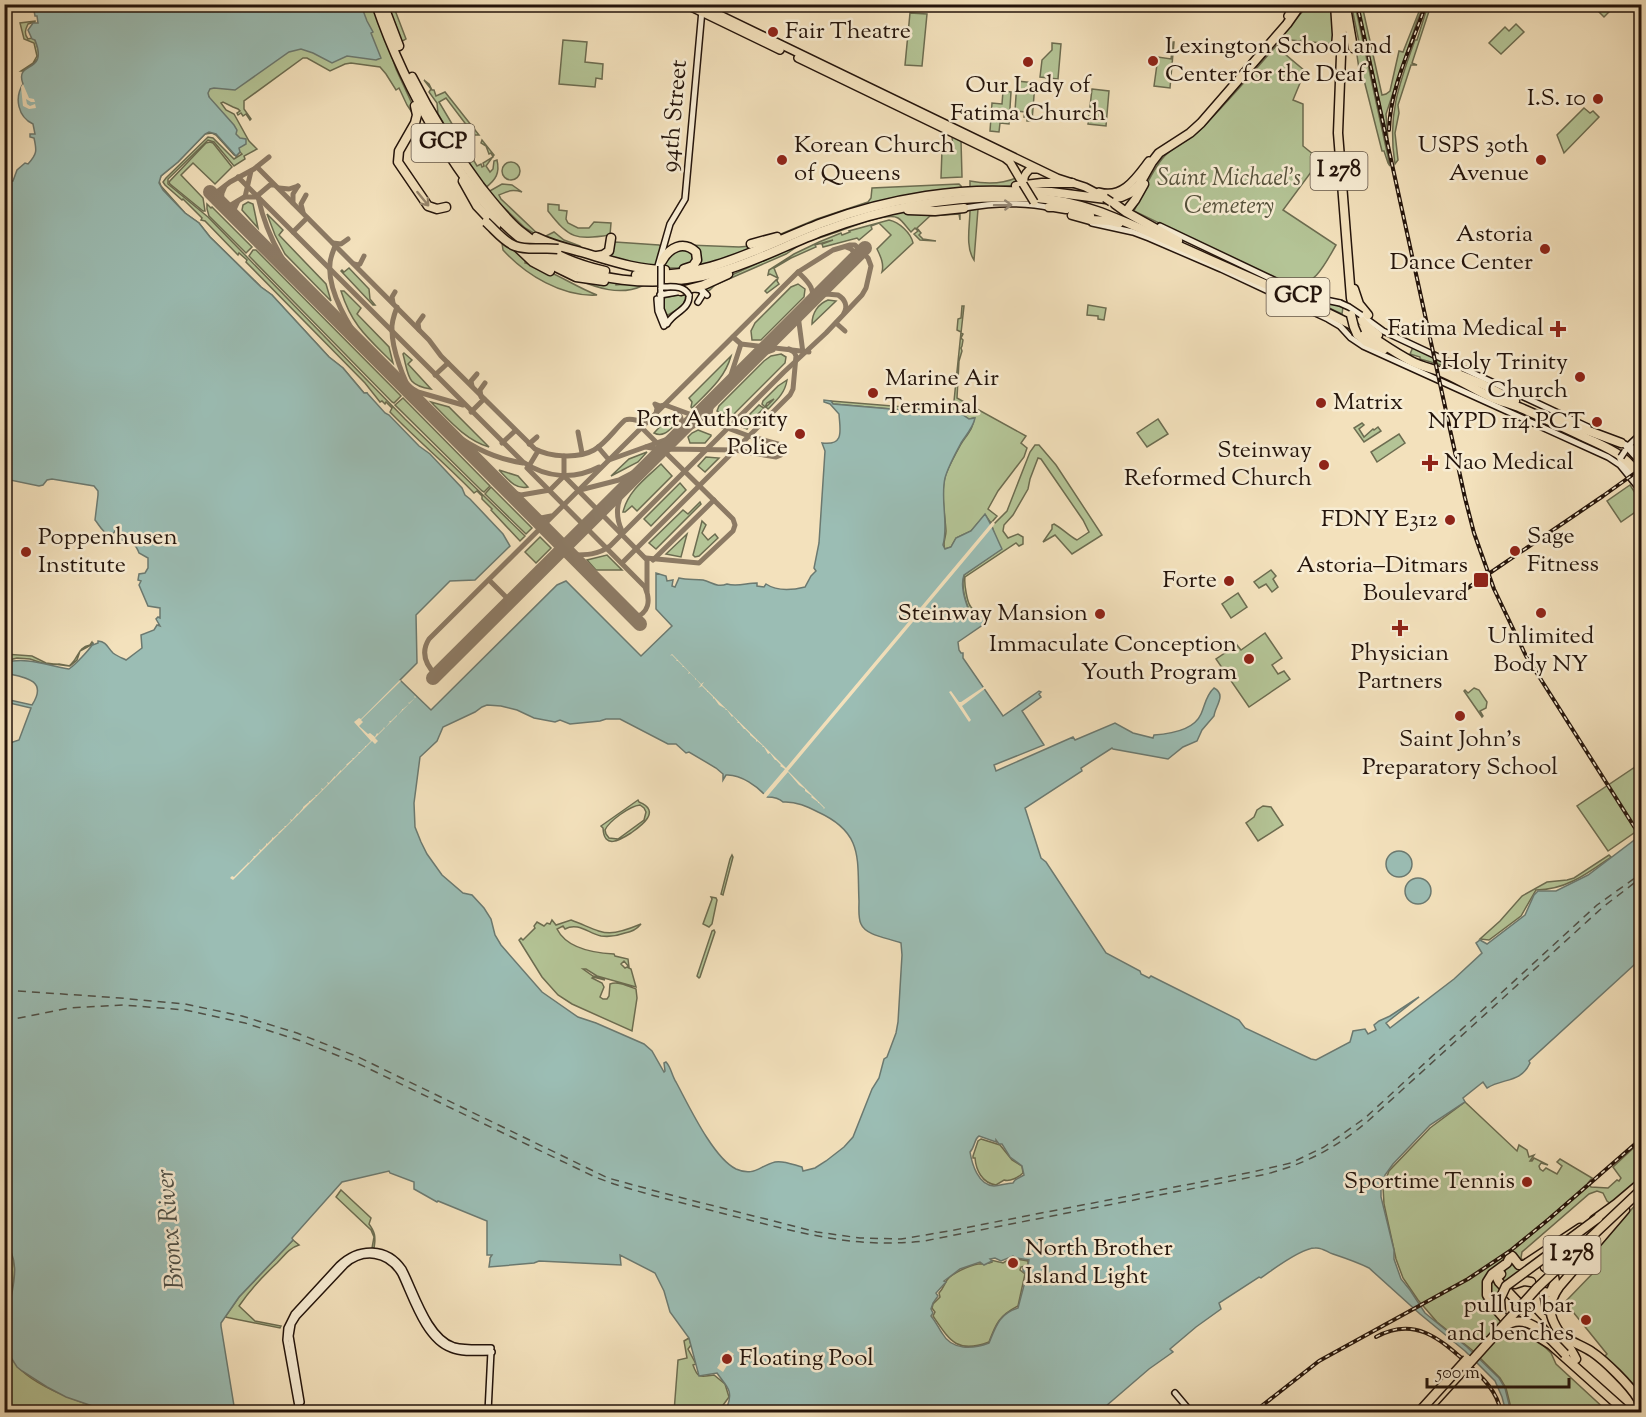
<svg xmlns="http://www.w3.org/2000/svg" width="1646" height="1417" viewBox="0 0 1646 1417" font-family="'Sorts Mill Goudy',serif">
  <style>
    .green { fill: #b4c496; stroke: #6c6c50; stroke-width: 1.5; fill-rule: evenodd }
    .water { fill: #9bbdb4; stroke: #6b7970; stroke-width: 1.5; fill-rule: evenodd }
    .pier { fill: #f3e1bc }
    .lines { fill: none; stroke-linecap: round; stroke-linejoin: round }
    .ferry { stroke: #4e4f46; stroke-width: 1.5; stroke-dasharray: 8 6; stroke-linecap: butt }
    .taxiway { stroke: #8c7a64; stroke-width: 5 }
    .runway { stroke: #8c7a64; stroke-width: 14 }
    .secondary-casing { stroke: #24140b; stroke-width: 8 }
    .primary-casing { stroke: #24140b; stroke-width: 10 }
    .highway-casing { stroke: #24140b; stroke-width: 11 }
    .secondary { stroke: #f7ecd3; stroke-width: 5 }
    .primary { stroke: #f3e1bc; stroke-width: 7 }
    .highway { stroke: #f3e1bc; stroke-width: 8 }
    .rail-casing { stroke: #24140b; stroke-width: 4 }
    .rail { stroke: #f7ecd3; stroke-width: 1.5; stroke-dasharray: 4.5; stroke-linecap: butt }
    .secondary-bridge-casing { stroke: #24140b; stroke-width: 8; stroke-linecap: butt }
    .primary-bridge-casing { stroke: #24140b; stroke-width: 10; stroke-linecap: butt }
    .highway-bridge-casing { stroke: #24140b; stroke-width: 11; stroke-linecap: butt }
    .secondary-bridge { stroke: #f7ecd3; stroke-width: 5 }
    .primary-bridge { stroke: #f3e1bc; stroke-width: 7 }
    .highway-bridge { stroke: #f3e1bc; stroke-width: 8 }
    .oneway { stroke: #96856c }
    .oneway2 { stroke: #988b79 }
    .poi-dot { fill: #8f2418; stroke: #f7ecd3; stroke-width: 2 }
    .labels { text-anchor: middle; dominant-baseline: central; stroke-width: 5; stroke-linejoin: round; paint-order: stroke }
    .shield { fill: #f7ecd3; stroke: #635547; stroke-width: 1.5 }
    .shield-label { font-size: 22px; font-weight: bold; fill: #24140b }
    .poi-label { font-size: 24px; fill: #24140b; stroke: #f7ecd3; text-anchor: end }
    .street-label { font-size: 24px; fill: #24140b; stroke: #f7ecd3 }
    .park-label { font-size: 24px; font-style: italic; fill: #56523c; stroke: #f7ecd3 }
    .water-label { font-size: 26px; font-style: italic; fill: #4e4f46; stroke: #f7ecd3 }
  </style>
  <rect width="100%" height="100%" fill="#f3e1bc"/>
  <filter id="stains"><feTurbulence type="fractalNoise" baseFrequency=".00333" numOctaves="4"/><feColorMatrix values="0 0 0 0 .2 0 0 0 0 .09 0 0 0 0 .02 0 0 0 .5 -.17"/></filter>
  <radialGradient id="worn" r=".72"><stop offset=".6" stop-color="#630" stop-opacity="0"/><stop offset="1" stop-color="#630" stop-opacity=".3"/></radialGradient>
  <!-- green -->
  <g class="green">
    <path d="M148,5H374L396,69L414,108L417,120L407,105L399,88L396,90L386,74L380,67L351,63L345,64L330,71L307,58H303L244,101V109L251,119L250,120L246,114L243,116L241,113L238,115L237,113L240,111L238,109L233,107L223,102L221,103L226,110L234,114L249,141L257,149L244,156L245,159L234,166L214,142L208,140L168,179V184L208,217L405,419L525,536L520,541L491,510L492,509L482,499V496L477,491L474,493C447,465 417,440 390,412L392,408L386,402L385,404L382,401L380,402L365,383L246,262L247,260L239,253L238,255L205,221L201,220L202,218L183,199L182,200L165,185L163,182L166,178L208,137L213,138L234,159L242,154L240,152L236,156L234,155L216,135L212,133L205,134L178,162L161,176L159,181L161,186L185,213L199,223L210,237L261,287L272,295L329,357L343,368L364,393H367L368,410L174,259L156,169L209,97Z"/>
    <polygon points="388,5 393,5 406,39 401,42"/>
    <polygon points="1308,5 1334,5 1333,44 1279,39"/>
    <polygon points="1347,5 1355,5 1390,166 1388,163 1384,151 1382,151 1364,80 1360,76 1356,48 1360,47 1352,8 1347,9"/>
    <polygon points="1358,5 1362,5 1382,95 1386,94 1390,91 1399,51 1403,52 1420,9 1422,5 1424,5 1417,21 1386,114 1388,140"/>
    <path d="M1428,5H1431L1412,63L1417,65H1411L1398,105L1399,113L1395,133L1398,160L1395,164C1387,116 1399,84 1415,40H1417Z"/>
    <polygon points="1592,5 1592,4 1616,5 1604,17"/>
    <polygon points="910,13 927,14 922,66 905,65"/>
    <path d="M35,21V22L28,24C25,30 24,34 28,39L32,38L35,40C43,60 38,60 23,71H21L33,63L37,56L34,43L24,39L20,23Z"/>
    <polygon points="1516,24 1524,32 1501,54 1489,43 1505,27 1509,31"/>
    <polygon points="563,40 587,42 585,62 603,64 602,79 596,78 595,87 559,84"/>
    <polygon points="1173,42 1174,42 1170,88 1154,86 1158,57 1171,59"/>
    <polygon points="1052,43 1061,44 1058,79 1040,77 1042,60 1052,50"/>
    <path d="M1276,46H1281L1279,49L1305,71L1293,100L1303,104V146L1320,160L1283,210L1336,245C1326,262 1315,287 1292,287L1134,211C1142,194 1150,174 1162,159C1172,146 1188,142 1199,131C1226,104 1251,75 1276,46Z"/>
    <path d="M424,80L429,84L432,90H434L436,96L445,92L479,135H474L446,98L439,102L477,166L481,164L482,167L484,166L483,163L493,157L491,153L489,154L486,146L481,143L482,140L494,155L486,166L490,172L493,169L494,161L497,160C500,173 496,180 485,188L468,164L438,114L437,103L429,92L431,89Z"/>
    <polygon points="1017,81 1035,83 1032,121 1027,121 1027,117 1024,117 1025,112 1015,111"/>
    <polygon points="1092,89 1109,91 1106,126 1088,124"/>
    <polygon points="1003,91 1011,92 1009,124 1000,123 999,132 990,131 992,103 1002,104"/>
    <polygon points="1584,108 1590,113 1593,111 1599,117 1564,153 1557,135"/>
    <polygon points="952,135 961,140 962,177 941,178 942,150 953,151"/>
    <polygon points="210,142 213,143 232,167 215,184 193,163 181,175 203,198 205,211 203,211 170,184 169,182 206,143"/>
    <circle cx="511" cy="171" r="9"/>
    <path d="M1016,178L1020,185L970,189V181C985,184 1002,184 1016,178Z"/>
    <path d="M502,184L512,185L522,192C512,189 508,191 499,195L501,199L540,236L544,237L554,232L564,240L580,246V249L542,238L525,228L488,192Z"/>
    <polygon points="959,184 961,186 962,189 833,215 781,234 817,219 868,202 871,198 872,188"/>
    <polygon points="248,202 253,204 258,228 242,210 243,205"/>
    <polygon points="207,204 211,208 212,207 252,247 246,253 209,216 207,209"/>
    <path d="M548,204L559,205V210L567,211L566,219L568,223L578,228H589L594,222L611,223L610,235C575,240 570,239 548,211Z"/>
    <path d="M978,209L974,260C965,247 970,225 970,210Z"/>
    <path d="M960,211V220L959,214L930,216L917,228L921,233L919,235L923,239L936,241L920,240L914,234L918,231L915,228L911,232C907,228 903,221 898,218C884,210 830,237 814,239L871,218L903,212Z"/>
    <polygon points="267,214 283,230 279,235 326,284 331,301 285,254 275,235"/>
    <path d="M889,220C899,222 911,233 913,243L882,272C884,264 881,257 877,249L891,235L879,223L871,226L872,229L859,240L857,238L823,247L822,244L833,240L815,245L816,247L791,258L774,268L778,278L777,281L779,284L767,293L765,291L778,278L770,274L768,275L769,270L794,254L819,242L841,233L842,235L850,232L849,231Z"/>
    <path d="M507,239L526,257L525,263C551,269 573,286 597,295C562,297 526,275 503,250L502,243Z"/>
    <polygon points="774,240 730,258 692,268 697,263 689,245 739,247 751,246"/>
    <polygon points="615,242 659,245 661,246 656,268 602,257"/>
    <polygon points="801,244 786,254 715,285 710,290 706,292 704,290 725,278"/>
    <polygon points="674,249 692,251 695,262 681,268 663,268 666,259"/>
    <polygon points="253,250 256,250 401,396 394,403 392,402 249,256"/>
    <polygon points="349,268 369,289 370,299 375,305 373,305 341,271 342,270 344,272"/>
    <path d="M576,279L616,283V285L627,284L642,286C620,296 597,288 576,279Z"/>
    <polygon points="798,284 805,289 804,297 761,340 752,340 751,331 755,323 791,287"/>
    <path d="M344,291L361,308L357,314L389,347L393,363C368,338 352,326 341,291Z"/>
    <polygon points="685,293 687,296 685,305 668,315 666,314 664,310 664,298"/>
    <polygon points="1301,295 1343,307 1342,314"/>
    <path d="M828,300L836,301L812,324C812,313 818,304 828,300Z"/>
    <polygon points="1088,305 1106,308 1104,320 1098,319 1098,316 1087,315"/>
    <path d="M962,306H964L961,333L963,334L961,338L963,340L962,346L961,348L962,351L959,361L957,398L1026,436L1021,443L1027,448L1024,457L998,491L988,509L997,516L991,523L985,515L971,531L956,538L951,547L945,549C942,543 946,538 946,531C945,514 940,490 946,474C950,464 956,453 961,444C966,436 974,428 974,418L969,419L960,413L946,412L954,401L961,332L957,330L958,319L961,318Z"/>
    <polygon points="1413,347 1492,384 1452,368 1420,359 1420,357 1410,354"/>
    <path d="M404,353L412,360L408,364L431,389C406,385 409,376 403,354Z"/>
    <polygon points="781,354 786,357 785,363 734,414 731,416 717,411 719,406 764,361 771,356"/>
    <path d="M731,356C725,378 708,392 692,408L691,407L692,402L689,398Z"/>
    <path d="M787,380C785,393 777,400 768,409L766,407L774,399L767,403L765,407L762,404L763,401L778,386Z"/>
    <polygon points="403,398 490,486 484,492 482,491 395,405"/>
    <polygon points="831,401 918,408 914,411 833,404"/>
    <path d="M431,402L449,407L489,447C465,440 448,419 431,402Z"/>
    <polygon points="759,405 764,408 752,420 747,429 740,426 740,424"/>
    <path d="M668,418L677,423C670,429 664,438 654,433Z"/>
    <polygon points="1158,419 1168,434 1147,447 1137,433"/>
    <polygon points="1362,423 1364,425 1359,429 1364,437 1373,429 1374,430 1378,427 1381,431 1364,442 1354,428"/>
    <polygon points="698,430 711,435 711,436 705,443 690,443 688,437 692,433"/>
    <polygon points="1399,434 1405,443 1377,462 1371,452"/>
    <path d="M1035,445H1039L1056,465L1102,535L1072,554L1055,535L1043,542L1052,529V525L1054,524C1063,529 1069,536 1077,540L1089,532L1083,520L1041,459L1038,458L1030,479L1028,489L1013,515L1004,525L1003,531L1008,538L1018,534L1023,537V544L1019,546L1016,543L965,577C964,583 967,603 971,607C973,611 980,612 985,613L977,614L971,613C965,603 961,586 964,575L1001,549L995,537L992,526L1007,511L1030,452Z"/>
    <polygon points="647,452 638,462 611,476 629,459"/>
    <polygon points="706,457 719,458 705,472 698,466"/>
    <path d="M661,464L672,476L637,511L632,506L625,512H623C628,491 646,478 661,464Z"/>
    <path d="M499,470L518,476L528,487C515,490 508,479 499,470Z"/>
    <polygon points="680,483 686,490 651,526 644,519"/>
    <polygon points="1630,485 1641,502 1641,508 1621,522 1607,501"/>
    <polygon points="491,487 532,528 526,534 485,494"/>
    <polygon points="700,502 701,504 656,549 649,543 683,510 688,514"/>
    <polygon points="702,521 706,525 702,533 708,540 715,534 718,538 699,556 695,557 693,555"/>
    <polygon points="687,534 681,557 666,554"/>
    <polygon points="540,537 551,548 536,563 525,552"/>
    <polygon points="607,555 622,570 596,570 587,560"/>
    <polygon points="1271,570 1276,576 1273,579 1278,587 1272,592 1266,584 1259,588 1254,582"/>
    <polygon points="1238,593 1247,607 1231,618 1222,604"/>
    <polygon points="1265,633 1282,658 1272,665 1278,674 1284,671 1290,679 1249,707 1216,659 1237,645 1241,650"/>
    <path d="M92,642L93,644L80,651L77,660L70,666L59,664L48,665L30,659L17,658L5,661V654L32,656L46,663L69,666C79,659 77,647 90,645Z"/>
    <polygon points="1474,688 1479,690 1487,702 1486,708 1480,711 1483,716 1482,717 1464,691 1465,690 1468,693"/>
    <polygon points="1641,763 1641,828 1608,851 1577,806"/>
    <path d="M638,800L639,802C662,811 641,826 631,833C620,840 604,850 603,828L601,826ZM640,805L644,808L646,812L644,820L618,839L609,838L606,834L605,830C609,821 630,806 640,805Z"/>
    <polygon points="1263,806 1271,807 1283,825 1258,841 1246,823 1254,817 1257,810"/>
    <polygon points="732,855 733,857 723,895 721,894 730,859"/>
    <path d="M1609,855L1611,857C1588,873 1566,890 1536,890L1521,916L1489,940L1480,939L1500,921L1522,896L1547,882L1567,880L1574,878Z"/>
    <polygon points="711,897 716,898 717,900 712,924 709,927 703,924 712,899"/>
    <path d="M552,920L556,925L571,920C605,933 605,939 641,924C637,929 631,932 625,933C617,936 609,937 601,936C588,933 578,922 565,929L563,926L557,929C567,949 594,953 614,954L615,956L628,959L629,967L624,961L621,964L625,968L627,967L631,969L636,987L597,976L586,969H583L593,976L605,980L593,977L592,978L602,983L604,987L600,997L603,999H607L609,996L610,984C618,981 628,986 636,989L637,998L632,1031L572,1004L558,995L542,977L519,940L521,938L523,940L535,928L534,926L537,922L544,926L547,923L550,924Z"/>
    <polygon points="714,930 715,932 700,977 699,978 697,976 712,931"/>
    <polygon points="1465,1102 1517,1151 1519,1145 1527,1150 1529,1157 1534,1155 1530,1161 1532,1161 1534,1158 1548,1165 1541,1163 1539,1166 1540,1169 1543,1171 1546,1168 1557,1174 1562,1166 1557,1162 1560,1159 1592,1178 1588,1183 1591,1187 1608,1188 1617,1180 1619,1181 1621,1178 1613,1167 1641,1141 1641,1179 1612,1205 1607,1201 1603,1193 1597,1191 1589,1194 1522,1252 1521,1258 1528,1267 1511,1280 1497,1307 1515,1329 1541,1343 1551,1353 1556,1364 1608,1412 1512,1412 1506,1388 1500,1378 1472,1350 1437,1322 1418,1300 1403,1278 1396,1259 1384,1204 1383,1187 1389,1171 1430,1128"/>
    <path d="M981,1139L1000,1145L1012,1160L1022,1166L1023,1173C1019,1177 1010,1182 1004,1180L996,1185C982,1183 976,1170 975,1158H973V1156L978,1141Z"/>
    <path d="M341,1190L371,1218L369,1224C375,1232 376,1237 374,1248H372L374,1237L371,1230L336,1197Z"/>
    <polygon points="1641,1199 1641,1398 1604,1357 1607,1354 1565,1302 1596,1270 1587,1258"/>
    <path d="M293,1240L299,1245C289,1248 284,1256 277,1263C263,1276 250,1290 239,1306L255,1321L281,1326L280,1328L225,1317L239,1297Z"/>
    <path d="M4,1241C19,1257 15,1278 11,1298L9,1299L5,1296Z"/>
    <path d="M1011,1258L1028,1261V1265L1021,1267L1020,1270L1025,1274L1018,1306C999,1316 996,1323 989,1342C957,1354 950,1341 933,1316L935,1312L932,1308L933,1304L940,1297L939,1293C943,1289 944,1285 947,1280C951,1274 970,1265 978,1264C983,1264 987,1264 992,1262L991,1260L1003,1263Z"/>
    <path d="M4,1320L6,1321C8,1332 7,1348 12,1358C25,1385 83,1403 110,1412H13L10,1409H5Z"/>
    <path d="M689,1338L691,1345L688,1349L696,1364L693,1365C698,1379 700,1377 714,1375L725,1384L729,1397L718,1412H674L678,1360L687,1358L684,1341Z"/>
  </g>
  <!-- water -->
  <g class="water">
    <path d="M33,5H361L367,21L373,32L371,33L381,58L376,60L347,56L332,63L313,53L301,49L289,52L235,90L214,88L210,89L208,93L209,97L234,125L237,130L236,134L240,138L246,139V144L239,148L240,152L236,156L216,134L209,132L205,134L178,162L161,176L159,183L163,190L185,213L199,223L210,237L261,287L272,295L329,357L343,368L364,393H367L385,413L389,415L419,446L430,454L462,488L465,495L470,499L503,534L510,546L475,580L450,581L416,615L417,663L400,680L431,710L557,585L566,581L641,656L672,626L656,609V573L666,576L667,581L673,580L672,586L675,587L679,578C687,580 695,579 703,580C712,582 717,588 727,584C737,587 747,583 757,583V586L764,587L766,584C778,592 793,590 805,587L811,576L816,571L814,568L819,543L825,451L822,443C845,446 840,430 839,414L830,404L824,402V400L831,401L833,404L914,411L918,409L960,413L969,419L975,418C973,428 966,435 961,443C955,454 948,467 945,478C940,500 949,524 943,545L945,549L951,547L956,538L971,531L985,514C992,525 996,537 1002,549L964,575C960,586 965,600 969,611L977,614L988,613L989,615L987,618V622L958,642L959,650L961,653H963V658L1003,716L1039,691L1041,692L1039,694L1041,697L1022,711L1044,745L994,765L996,771L1073,737L1075,740L1115,723L1133,733L1153,738L1154,735C1169,734 1194,730 1201,714C1205,705 1206,695 1214,688C1227,695 1215,706 1214,716L1202,730L1197,741L1183,747L1168,759L1113,749L1112,748L1081,768L1082,771L1025,808L1041,858L1046,862L1106,953L1140,971L1141,974L1149,978L1151,976L1239,1020L1245,1028L1311,1059L1316,1060L1350,1042L1353,1031L1365,1029L1368,1034L1376,1030L1374,1025L1379,1021L1390,1016L1419,997L1386,1023L1390,1028L1454,979L1482,953L1476,943L1480,940L1487,944L1525,915L1534,895L1538,891H1556L1588,875L1641,835V962L1636,967L1634,965L1529,1061L1530,1063C1521,1083 1503,1078 1487,1088L1483,1082L1463,1098L1465,1102L1430,1125L1393,1164L1385,1175L1381,1189V1197L1394,1250V1259L1401,1279L1410,1290L1425,1313L1467,1347L1499,1378L1505,1388L1511,1412H1506L1502,1397L1495,1381L1465,1351L1420,1314L1369,1268C1357,1262 1345,1258 1333,1254C1327,1252 1322,1247 1315,1248C1301,1248 1272,1270 1261,1278L1259,1277L1219,1303L1221,1309L1196,1327L1170,1349L1173,1352L1149,1369L1099,1412H746L742,1409L738,1412C733,1412 730,1411 727,1407C734,1390 726,1386 717,1373L699,1376L689,1338L670,1312L664,1291L655,1273L620,1255L621,1265L539,1261L534,1263L489,1267L490,1260V1258L492,1255H487V1221L438,1201L437,1202L414,1189V1182L390,1173L389,1171L342,1182L292,1238L293,1240L239,1297L221,1323V1326L235,1412H110L66,1397L47,1387L22,1371L17,1367L10,1356L6,1341V1324L5,1322V1276H7L10,1279L9,1299L11,1298C15,1278 19,1258 4,1241V745L19,740L31,708L5,702V699L32,705C49,679 23,677 5,673V663C25,656 49,666 69,669C76,664 88,651 93,644V645L98,643V641C107,642 107,647 113,653C117,656 122,658 126,660L142,648L141,635L154,630L157,625L160,626L156,619L158,617L160,618V608L148,606L139,585L141,581L138,580L139,574L145,573L148,568V558L139,553C134,540 131,545 120,539L119,532L115,531L112,535C103,534 100,526 95,520L98,495V491L94,486L52,479L47,480L43,485L39,486L5,479V186L9,181H13L17,170L25,163L28,164C37,154 37,151 34,138L30,137V134H35L33,124C18,117 14,98 23,84C14,60 49,75 35,40L32,39L28,30L33,23H38L37,16H35ZM487,705L501,706L517,710L534,718L555,722L560,720L570,724L600,721L606,719H620L668,744H676L686,753L689,752L716,768L723,774V780L726,775C741,774 758,787 767,797C773,797 779,798 783,802C796,801 808,807 818,812C864,833 857,859 859,901C859,908 858,918 861,924C866,936 889,938 901,943L902,955L898,1022L896,1033L887,1057L884,1059L879,1078L872,1089L853,1137L844,1147L826,1161L815,1168L803,1171L802,1167C794,1165 783,1160 775,1162C759,1166 754,1177 736,1169C713,1158 688,1104 676,1082C672,1076 671,1067 666,1062L664,1063L665,1071L664,1072L652,1051L644,1044L596,1023L578,1017L542,992L501,945L495,935L491,919L484,908L472,895L463,893L442,875L427,854L421,842L415,827L414,803L420,757L437,741L443,727L475,712L482,707ZM979,1136L996,1142V1140L999,1144H1002L1010,1157L1022,1166L1024,1175L1015,1180L1013,1183C1006,1183 1000,1186 994,1186C978,1185 972,1164 970,1152C975,1147 974,1139 979,1136ZM1013,1256L1016,1258L1029,1260L1028,1266L1023,1268V1271L1027,1274L1018,1308C999,1314 996,1326 989,1343C973,1349 952,1351 942,1333C938,1327 936,1322 931,1316L933,1313L931,1309L933,1303L938,1296L936,1293L946,1282L944,1281L960,1269L980,1262L984,1265L992,1261L990,1259L995,1258L1001,1261Z"/>
    <circle cx="1399" cy="864" r="13"/>
    <circle cx="1418" cy="891" r="13"/>
  </g>
  <!-- pier -->
  <g class="pier">
    <polygon points="23,84 29,98 34,99 35,102 31,102 26,99 27,104 30,106 35,104 36,108 29,109 23,106 21,87"/>
    <polygon points="993,521 995,524 788,771 825,808 823,809 824,808 819,803 818,803 818,802 811,797 812,796 805,791 805,789 799,785 788,772 765,799 762,796 785,769 780,766 781,765 776,760 775,760 770,753 768,754 764,747 762,747 763,746 757,741 756,742 756,740 750,735 750,734 745,729 744,729 739,723 737,723 738,722 733,716 732,717 727,710 725,710 726,709 719,705 714,698 713,699 713,697 708,692 707,692 707,691 702,686 698,688 701,685 696,679 695,680 695,678 690,673 688,674 689,672 684,667 682,667 683,666 678,661 676,661 677,660 672,655 670,656 672,654 701,684 704,682 702,685 786,768"/>
    <polygon points="400,680 401,681 361,720 363,722 359,726 368,734 370,733 375,737 377,733 378,734 384,728 383,727 385,728 390,722 389,721 391,721 396,716 396,715 397,716 402,710 402,709 403,709 409,704 408,702 409,703 415,698 414,696 416,697 375,738 378,741 375,744 372,741 233,880 230,878 232,876 234,877 248,863 247,862 249,863 254,857 253,856 255,856 260,851 259,849 261,850 266,845 266,843 267,844 272,839 272,837 273,838 279,833 278,832 279,832 285,827 284,826 286,826 291,821 290,819 292,820 297,814 296,813 298,814 303,808 303,807 309,802 309,801 310,801 316,796 315,795 317,795 322,790 321,788 323,789 328,784 327,782 329,783 334,777 334,776 335,777 340,771 340,770 341,771 347,765 346,764 347,764 353,759 352,758 354,758 359,753 358,752 360,752 365,747 365,746 366,746 371,741 354,722 359,718 361,719"/>
    <polygon points="985,686 986,688 962,706 971,720 969,722 949,692 951,691 959,702 961,702"/>
    <polygon points="728,1350 734,1354 723,1372 717,1368"/>
  </g>
  <g class="lines">
    <!-- ferry -->
    <g class="ferry">
      <polyline points="4,990 120,998 185,1004 242,1016 297,1033 356,1056 608,1178 663,1193 817,1232 860,1238 901,1239 949,1231 1252,1172 1291,1163 1324,1147 1365,1118 1597,905 1642,873"/>
      <path d="M4,1021L69,1008L123,1005L185,1010L245,1023L301,1041L359,1064L595,1177L614,1184C652,1196 691,1205 729,1215C798,1232 852,1249 924,1241L1267,1174C1307,1163 1336,1148 1368,1121L1603,907L1642,877"/>
    </g>
    <!-- taxiway -->
    <g class="taxiway">
      <path d="M257,167L429,340L441,356L535,449C550,457 578,459 594,450C606,443 615,429 625,420C634,417 640,424 649,420"/>
      <polyline points="251,171 245,197 257,197"/>
      <path d="M238,177L523,462C547,478 574,480 599,467"/>
      <polyline points="279,188 289,189 298,186"/>
      <polyline points="213,195 230,182 254,169 269,157"/>
      <polyline points="257,196 270,185 274,185"/>
      <path d="M258,197C265,228 276,253 296,278"/>
      <polyline points="221,203 222,193 225,186"/>
      <polyline points="293,203 293,194 298,186"/>
      <polyline points="226,208 246,196"/>
      <polyline points="303,212 301,204 306,195"/>
      <polyline points="232,214 238,201"/>
      <polyline points="293,232 307,218"/>
      <polyline points="333,243 341,244 348,239"/>
      <path d="M335,246C333,252 330,258 330,264C327,291 350,328 365,348"/>
      <polyline points="846,247 851,249 858,256"/>
      <polyline points="354,264 358,265 360,264 364,256"/>
      <path d="M798,272C808,282 817,289 810,304"/>
      <path d="M814,299L826,294L838,295C845,299 848,306 844,313"/>
      <polyline points="393,303 392,297 395,292"/>
      <path d="M397,307C394,315 391,323 392,330C392,350 404,381 414,397"/>
      <polyline points="798,315 803,353"/>
      <polyline points="836,323 845,331"/>
      <polyline points="419,330 418,323 423,316"/>
      <polyline points="733,337 741,344 809,352"/>
      <polyline points="755,359 762,354 773,350"/>
      <polyline points="435,375 448,363"/>
      <polyline points="397,380 418,392 463,405"/>
      <polyline points="472,386 471,381 477,374"/>
      <polyline points="721,392 730,378 741,344"/>
      <polyline points="481,397 480,390 485,383"/>
      <polyline points="712,402 710,414 714,422"/>
      <polyline points="471,412 484,399"/>
      <polyline points="656,414 657,408 655,404 660,406 665,405 749,436 778,444 783,449 781,455 776,457 735,450 669,449 663,451 658,455"/>
      <path d="M439,422C464,443 490,458 523,463"/>
      <polyline points="640,426 659,445"/>
      <polyline points="682,431 696,425 712,424"/>
      <polyline points="578,432 582,453"/>
      <polyline points="502,443 515,431"/>
      <polyline points="529,444 537,437"/>
      <path d="M598,447L609,460L676,436C683,428 684,418 676,410"/>
      <polyline points="564,456 564,476 647,560 647,591"/>
      <polyline points="529,466 538,451"/>
      <path d="M527,468L645,587C651,601 649,613 634,618"/>
      <polyline points="504,487 513,493 521,495 550,490 564,476"/>
      <polyline points="580,490 619,480 648,465"/>
      <polyline points="530,513 541,518 551,516"/>
      <path d="M622,531C615,516 616,502 625,488"/>
      <polyline points="646,558 699,563 733,531 735,525 733,519 663,450 646,447"/>
      <polyline points="653,560 714,500"/>
      <polyline points="622,563 790,395 793,389 796,356 794,352 789,349"/>
      <polyline points="489,580 507,598 514,598"/>
      <path d="M436,675C426,665 420,653 429,639L798,272L833,250L850,245H855L868,258L871,266L866,288L862,295L826,333L784,372L610,546C598,555 586,555 571,555"/>
    </g>
    <!-- runway -->
    <g class="runway">
      <polyline points="210,192 640,624"/>
      <polyline points="433,678 865,248"/>
    </g>
    <!-- secondary casing -->
    <g class="secondary-casing">
      <g id="secondary">
        <polyline points="1638,4 1642,8"/>
        <path d="M964,208C992,203 1025,202 1052,208"/>
        <polyline points="1092,223 1133,232 1149,238 1221,269 1328,319 1340,326 1351,338 1363,346 1608,457 1620,465 1642,492"/>
        <polyline points="1160,226 1301,293 1316,298 1340,303"/>
        <polyline points="658,266 670,224 685,199 702,10"/>
        <path d="M661,288V309L667,324C673,312 690,310 689,295"/>
        <polyline points="695,289 702,290 707,295"/>
        <polyline points="660,295 683,291"/>
        <polyline points="657,299 658,311 664,326"/>
        <polyline points="698,302 703,294 701,290"/>
        <polyline points="1361,315 1383,331 1588,427"/>
        <polyline points="1620,442 1642,452"/>
        <polyline points="1624,444 1642,464"/>
        <polyline points="1627,447 1642,433"/>
        <polyline points="1620,459 1635,480"/>
        <polyline points="1175,1393 1191,1412"/>
        <path d="M301,1402L290,1336L292,1324L297,1316L345,1265C363,1249 388,1252 401,1274C412,1297 425,1340 451,1349C463,1354 479,1352 492,1352"/>
        <path d="M299,1412L286,1340L287,1328L294,1314L339,1265C359,1246 387,1246 403,1269C415,1292 428,1338 454,1346C466,1349 479,1348 491,1348"/>
        <polyline points="488,1412 491,1351"/>
      </g>
    </g>
    <!-- primary casing -->
    <g class="primary-casing">
      <g id="primary">
        <polyline points="685,4 780,50"/>
        <polyline points="697,4 1057,178 1085,187 1104,197"/>
        <polyline points="1288,16 1295,4"/>
        <polyline points="798,58 1005,158 1010,162 1023,184"/>
        <path d="M1024,183C1023,177 1025,174 1030,169H1037"/>
        <path d="M1099,192C1123,199 1136,178 1149,161"/>
      </g>
    </g>
    <!-- highway casing -->
    <g class="highway-casing">
      <g id="highway">
        <path d="M376,4C402,81 464,201 532,247C585,283 658,290 719,272C755,262 788,244 823,231C891,205 964,194 1036,198C1087,201 1131,225 1177,245C1236,272 1296,296 1354,326C1374,337 1391,351 1411,361C1422,367 1435,369 1446,374C1462,381 1477,391 1493,398C1502,402 1512,404 1521,408C1542,417 1562,427 1582,436C1596,443 1610,448 1622,457C1630,463 1636,471 1642,479"/>
        <polyline points="383,4 399,46"/>
        <polyline points="1335,4 1337,35 1336,47"/>
        <path d="M1343,4L1338,133L1351,298C1354,315 1364,325 1378,335"/>
        <polyline points="1347,13 1353,48"/>
        <path d="M412,77C431,115 454,151 480,186C492,201 504,217 519,230C544,251 574,264 605,271"/>
        <polyline points="415,106 417,115 415,123 399,151 398,162 428,206 437,209 446,207"/>
        <polyline points="463,181 477,206 496,226"/>
        <polyline points="1016,186 1042,183 1072,183"/>
        <polyline points="1028,191 1051,192 1106,199 1121,197 1130,193 1139,185 1152,162 1159,153 1190,133 1201,123 1287,24 1301,4"/>
        <polyline points="1115,204 1126,212 1178,241"/>
        <polyline points="1063,205 1090,216"/>
        <polyline points="1049,207 1054,207 1066,209"/>
        <polyline points="1128,209 1135,200 1144,184"/>
        <polyline points="908,210 935,211 964,208"/>
        <polyline points="1072,215 1090,220 1111,221 1119,223"/>
        <path d="M536,237C550,244 566,248 581,252C609,260 636,270 665,270"/>
        <polyline points="751,244 777,237"/>
        <polyline points="516,246 533,262 550,271"/>
        <polyline points="527,253 576,277 604,281"/>
        <polyline points="597,256 603,255 609,251 611,238"/>
        <path d="M662,261C669,248 683,240 696,252L697,260L693,266L684,269"/>
        <path d="M636,275C710,279 756,248 822,223C886,199 965,185 1033,193"/>
        <polyline points="1354,289 1359,304 1368,315"/>
        <polyline points="681,291 704,285 728,274"/>
        <polyline points="1357,334 1366,342 1384,349"/>
        <polyline points="1448,370 1482,384 1515,401"/>
        <polyline points="1554,418 1621,443"/>
        <polyline points="1594,1220 1616,1204 1642,1182"/>
        <polyline points="1512,1256 1519,1265 1524,1265 1580,1228"/>
        <polyline points="1510,1257 1507,1263 1492,1274 1487,1282 1487,1295 1495,1308 1508,1323 1529,1331 1551,1345 1626,1412"/>
        <polyline points="1545,1267 1553,1271 1555,1282 1551,1291 1548,1293 1544,1292 1547,1310"/>
        <polyline points="1501,1274 1497,1278 1499,1282 1545,1331"/>
        <polyline points="1515,1284 1524,1281 1531,1282"/>
        <path d="M1563,1335C1571,1343 1582,1345 1592,1352C1604,1360 1630,1385 1638,1399C1640,1403 1640,1408 1639,1412"/>
        <path d="M1576,1359C1564,1333 1537,1318 1559,1287L1625,1210"/>
        <polyline points="1425,1412 1466,1367"/>
      </g>
    </g>
    <!-- secondary -->
    <use href="#secondary" class="secondary"/>
    <!-- primary -->
    <use href="#primary" class="primary"/>
    <!-- highway -->
    <use href="#highway" class="highway"/>
    <!-- rail casing -->
    <g class="rail-casing">
      <g id="rail">
        <polyline points="1357,4 1465,498 1474,533 1494,589 1526,656 1642,839"/>
        <path d="M1389,130C1390,87 1412,45 1426,4"/>
        <polyline points="1456,596 1603,496 1642,468"/>
        <path d="M1376,1337C1414,1316 1439,1338 1467,1363C1483,1378 1497,1391 1501,1412"/>
        <polyline points="1254,1412 1319,1361 1468,1279 1510,1251 1549,1219 1642,1138"/>
      </g>
    </g>
    <!-- rail -->
    <use href="#rail" class="rail"/>
    <!-- secondary-bridge casing -->
    <g class="secondary-bridge-casing">
      <g id="secondary-bridge">
        <path d="M663,287C673,287 683,285 689,295"/>
        <polyline points="661,288 661,266"/>
        <polyline points="1340,303 1349,307 1361,315"/>
        <polyline points="1621,457 1625,451"/>
        <polyline points="1636,476 1642,472"/>
      </g>
    </g>
    <!-- primary-bridge casing -->
    <g class="primary-bridge-casing">
      <g id="primary-bridge">
        <polyline points="1023,184 1034,202"/>
        <polyline points="1105,198 1111,202"/>
      </g>
    </g>
    <!-- highway-bridge casing -->
    <g class="highway-bridge-casing">
      <g id="highway-bridge">
        <path d="M486,222C495,230 504,242 515,246C528,251 544,247 558,249"/>
        <polyline points="1351,315 1354,327 1357,334"/>
        <polyline points="1501,1313 1500,1299 1506,1286 1598,1218"/>
        <path d="M1504,1327C1527,1309 1550,1339 1565,1354"/>
        <polyline points="1466,1367 1537,1288 1642,1189"/>
        <polyline points="1419,1412 1467,1359"/>
      </g>
    </g>
    <!-- secondary-bridge -->
    <use href="#secondary-bridge" class="secondary-bridge"/>
    <!-- primary-bridge -->
    <use href="#primary-bridge" class="primary-bridge"/>
    <!-- highway-bridge -->
    <use href="#highway-bridge" class="highway-bridge"/>
  </g>
  <!-- one-way arrows -->
  <defs><path id="oneway-shaft" d="M-6 0H5M1.5-3L5.5 0L1.5 3" fill="none" stroke-width="1.6" stroke-linecap="round" stroke-linejoin="round" transform="scale(1.5)"/></defs>
  <use class="oneway" href="#oneway-shaft" transform="translate(423 199) rotate(51)"/>
  <use class="oneway2" href="#oneway-shaft" transform="translate(1003 205) rotate(-1)"/>
  <!-- markers -->
  <g class="poi-dot">
    <circle cx="773" cy="32" r="6"/>
    <circle cx="1153" cy="61" r="6"/>
    <circle cx="1028" cy="62" r="6"/>
    <circle cx="1598" cy="99" r="6"/>
    <circle cx="782" cy="160" r="6"/>
    <circle cx="1541" cy="160" r="6"/>
    <circle cx="1545" cy="249" r="6"/>
    <path d="M1555 320h6v6h6v6h-6v6h-6v-6h-6v-6h6z"/>
    <circle cx="1580" cy="377" r="6"/>
    <circle cx="873" cy="393" r="6"/>
    <circle cx="1321" cy="403" r="6"/>
    <circle cx="1597" cy="422" r="6"/>
    <circle cx="800" cy="434" r="6"/>
    <path d="M1427 454h6v6h6v6h-6v6h-6v-6h-6v-6h6z"/>
    <circle cx="1324" cy="465" r="6"/>
    <circle cx="1450" cy="520" r="6"/>
    <circle cx="1515" cy="551" r="6"/>
    <circle cx="26" cy="552" r="6"/>
    <rect x="1473" y="572" width="16" height="16" rx="3"/>
    <circle cx="1229" cy="581" r="6"/>
    <circle cx="1541" cy="613" r="6"/>
    <circle cx="1100" cy="614" r="6"/>
    <path d="M1397 619h6v6h6v6h-6v6h-6v-6h-6v-6h6z"/>
    <circle cx="1249" cy="659" r="6"/>
    <circle cx="1460" cy="716" r="6"/>
    <circle cx="1527" cy="1182" r="6"/>
    <circle cx="1013" cy="1263" r="6"/>
    <circle cx="1586" cy="1320" r="6"/>
    <circle cx="727" cy="1359" r="6"/>
  </g>
  <g class="labels">
    <!-- shield labels -->
    <g class="shield">
      <rect x="411.5" y="124" width="63" height="38" rx="4.5"/>
      <rect x="1310.5" y="152" width="57" height="38" rx="4.5"/>
      <rect x="1266.5" y="278" width="63" height="38" rx="4.5"/>
      <rect x="1543.5" y="1236" width="57" height="38" rx="4.5"/>
    </g>
    <g class="shield-label">
      <text x="443" y="143">GCP</text>
      <text x="1339" y="171">I 278</text>
      <text x="1298" y="297">GCP</text>
      <text x="1572" y="1255">I 278</text>
    </g>
    <!-- poi labels -->
    <g class="poi-label">
      <text x="785" y="32" text-anchor="start">Fair Theatre</text>
      <text x="1165" y="47" text-anchor="start">Lexington School and<tspan x="1165" dy="28">Center for the Deaf</tspan></text>
      <text x="1028" y="86" text-anchor="middle">Our Lady of<tspan x="1028" dy="28">Fatima Church</tspan></text>
      <text x="1586" y="99">I.S. 10</text>
      <text x="794" y="146" text-anchor="start">Korean Church<tspan x="794" dy="28">of Queens</tspan></text>
      <text x="1529" y="146">USPS 30th<tspan x="1529" dy="28">Avenue</tspan></text>
      <text x="1533" y="235">Astoria<tspan x="1533" dy="28">Dance Center</tspan></text>
      <text x="1544" y="329">Fatima Medical</text>
      <text x="1568" y="363">Holy Trinity<tspan x="1568" dy="28">Church</tspan></text>
      <text x="885" y="379" text-anchor="start">Marine Air<tspan x="885" dy="28">Terminal</tspan></text>
      <text x="1333" y="403" text-anchor="start">Matrix</text>
      <text x="788" y="420">Port Authority<tspan x="788" dy="28">Police</tspan></text>
      <text x="1585" y="422">NYPD 114 PCT</text>
      <text x="1312" y="451">Steinway<tspan x="1312" dy="28">Reformed Church</tspan></text>
      <text x="1444" y="463" text-anchor="start">Nao Medical</text>
      <text x="1438" y="520">FDNY E312</text>
      <text x="1527" y="537" text-anchor="start">Sage<tspan x="1527" dy="28">Fitness</tspan></text>
      <text x="38" y="538" text-anchor="start">Poppenhusen<tspan x="38" dy="28">Institute</tspan></text>
      <text x="1468" y="566">Astoria–Ditmars<tspan x="1468" dy="28">Boulevard</tspan></text>
      <text x="1217" y="581">Forte</text>
      <text x="1088" y="614">Steinway Mansion</text>
      <text x="1541" y="637" text-anchor="middle">Unlimited<tspan x="1541" dy="28">Body NY</tspan></text>
      <text x="1237" y="645">Immaculate Conception<tspan x="1237" dy="28">Youth Program</tspan></text>
      <text x="1400" y="654" text-anchor="middle">Physician<tspan x="1400" dy="28">Partners</tspan></text>
      <text x="1460" y="740" text-anchor="middle">Saint John's<tspan x="1460" dy="28">Preparatory School</tspan></text>
      <text x="1515" y="1182">Sportime Tennis</text>
      <text x="1025" y="1249" text-anchor="start">North Brother<tspan x="1025" dy="28">Island Light</tspan></text>
      <text x="1574" y="1306">pull up bar<tspan x="1574" dy="28">and benches</tspan></text>
      <text x="739" y="1359" text-anchor="start">Floating Pool</text>
    </g>
    <!-- street labels -->
    <g class="street-label">
      <text transform="translate(675 116) rotate(-85)">94th Street</text>
    </g>
    <!-- park labels -->
    <g class="park-label">
      <text x="1229" y="179">Saint Michael’s<tspan x="1229" dy="28">Cemetery</tspan></text>
    </g>
    <!-- water labels -->
    <g class="water-label">
      <text transform="translate(171 1229) rotate(-95)">Bronx River</text>
    </g>
  </g>
  <!-- margin -->
  <rect width="1646" height="1417" fill="none" stroke="#f3e1bc" stroke-width="24"/>
  <rect x="6" y="6" width="1634" height="1405" fill="none" stroke="#24140b" stroke-width="3"/>
  <rect x="12" y="12" width="1622" height="1393" fill="none" stroke="#24140b" stroke-width="1.5"/>
  <!-- scale -->
  <path d="M1427 1378v9h142v-9" fill="none" stroke="#24140b" stroke-width="3"/>
  <text x="1436" y="1378" font-size="18" fill="#24140b" stroke="#f7ecd3" stroke-width="4.5" paint-order="stroke">500 m</text>
  <rect width="100%" height="100%" filter="url(#stains)"/>
  <rect width="100%" height="100%" fill="url(#worn)"/>
</svg>
